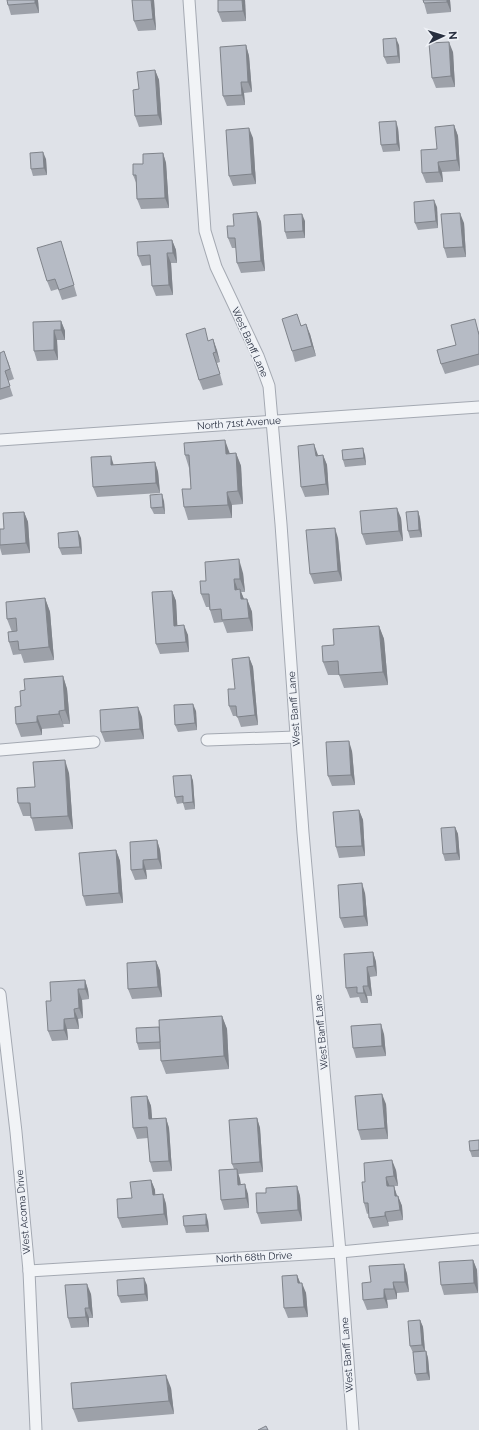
<svg xmlns="http://www.w3.org/2000/svg" width="479" height="1430" viewBox="0 0 479 1430" font-family="Raleway,sans-serif">
  <style>
    .lines { fill: none; stroke-linecap: round; stroke-linejoin: round }
    .minor-casing { stroke: #a4a9b2; stroke-width: 13 }
    .minor { stroke: #f1f3f6; stroke-width: 11 }
    .wall { fill: #9da1a9 }
    .shaded-wall { fill: #7f838a }
    .building { fill: #b6bbc5; stroke: #7f838a }
    .labels { text-anchor: middle; dominant-baseline: central; stroke-width: 3; stroke-linejoin: round; paint-order: stroke }
    .street-label { font-size: 10px; fill: #282f3f; stroke: #eef1f6 }
  </style>
  <rect width="100%" height="100%" fill="#dfe2e8"/>
  <g class="lines">
    <!-- minor casing -->
    <g class="minor-casing">
      <g id="minor">
        <polyline points="189,0 205,231 216,267 258,356 269,386 281,524 303,833 340,1252 353,1430"/>
        <polyline points="0,440 479,407"/>
        <polyline points="207,740 296,737"/>
        <polyline points="0,750 94,742"/>
        <polyline points="0,994 16,1132 29,1271 36,1430"/>
        <polyline points="29,1271 340,1252 479,1239"/>
      </g>
    </g>
    <!-- minor -->
    <use href="#minor" class="minor"/>
  </g>
  <!-- wall -->
  <g class="wall">
    <polygon points="38,0 39,13 11,15 8,5"/>
    <polygon points="154,0 156,30 138,31 134,21"/>
    <polygon points="218,0 245,0 246,21 222,22 218,12"/>
    <polygon points="450,0 451,12 427,14 424,3"/>
    <polygon points="246,45 249,56 252,92 244,93 245,105 227,106 223,96"/>
    <polygon points="399,45 400,63 387,64 384,57"/>
    <polygon points="453,52 455,87 436,88 432,78"/>
    <polygon points="155,70 159,80 162,125 139,127 135,116 139,89"/>
    <polygon points="454,125 458,136 460,171 442,172 443,182 426,183 422,173 437,149"/>
    <polygon points="398,128 400,151 383,152 381,145"/>
    <polygon points="253,138 256,184 233,186 229,176"/>
    <polygon points="163,153 166,163 169,208 141,209 137,199 137,185 133,175 143,164"/>
    <polygon points="46,159 47,175 33,176 31,169"/>
    <polygon points="437,207 438,228 418,230 415,223"/>
    <polygon points="257,212 261,222 265,271 241,273 237,263 236,248 232,248 228,238 234,226"/>
    <polygon points="305,221 305,238 287,239 285,232"/>
    <polygon points="464,223 466,257 447,258 444,248"/>
    <polygon points="172,240 176,250 177,263 171,263 173,295 156,296 152,286 151,265 142,266 138,256"/>
    <polygon points="64,251 77,296 62,300 58,289 51,291 47,281"/>
    <polygon points="61,321 65,331 65,340 57,340 58,360 37,361 34,351"/>
    <polygon points="301,325 310,334 316,356 295,362 292,351"/>
    <polygon points="479,331 479,365 445,374 441,364 456,345"/>
    <polygon points="213,339 220,362 217,363 223,385 203,390 199,380 209,341"/>
    <polygon points="0,353 8,361 14,379 8,381 13,396 0,400"/>
    <polygon points="236,453 241,466 243,504 232,505 232,518 188,520 184,507 191,489 189,468 185,455"/>
    <polygon points="318,455 323,455 327,465 329,495 305,497 301,487"/>
    <polygon points="365,455 366,465 345,467 343,460"/>
    <polygon points="155,462 158,472 160,493 97,497 93,487 114,465"/>
    <polygon points="164,501 165,514 154,514 151,508"/>
    <polygon points="418,511 420,518 422,537 410,538 408,531"/>
    <polygon points="24,512 28,522 30,553 2,555 0,548 0,529 4,529"/>
    <polygon points="401,518 403,541 366,545 362,534"/>
    <polygon points="81,538 82,554 62,555 59,548"/>
    <polygon points="338,538 342,581 314,584 310,574"/>
    <polygon points="243,573 245,592 241,592 244,599 247,599 252,612 253,631 227,633 223,622 214,623 210,610 209,607 206,607 201,594 206,581"/>
    <polygon points="172,591 176,601 177,625 188,635 189,652 160,654 156,644"/>
    <polygon points="45,598 50,612 54,660 24,663 21,654 13,655 9,642 12,632 7,619"/>
    <polygon points="379,626 384,639 388,685 344,688 339,675 328,675 323,662 334,645"/>
    <polygon points="249,657 253,667 258,725 241,727 237,716 233,716 229,706 235,689"/>
    <polygon points="63,676 67,689 70,724 63,724 64,727 42,729 42,735 21,737 16,724 25,690"/>
    <polygon points="196,711 197,730 178,732 175,725"/>
    <polygon points="142,717 144,739 105,742 101,732"/>
    <polygon points="352,751 355,785 332,786 328,776"/>
    <polygon points="69,773 73,829 35,831 31,816 23,816 18,803 35,787"/>
    <polygon points="191,775 193,781 195,809 185,810 183,803 177,804 175,797"/>
    <polygon points="359,810 363,820 365,856 339,858 336,847"/>
    <polygon points="455,827 458,834 460,860 445,861 443,854"/>
    <polygon points="157,840 160,850 162,869 146,870 147,879 135,880 131,870"/>
    <polygon points="116,850 120,861 123,903 86,906 83,896"/>
    <polygon points="365,893 368,926 344,928 340,918"/>
    <polygon points="373,952 376,962 377,976 370,977 372,996 367,996 368,1003 361,1003 359,997 350,998 346,988"/>
    <polygon points="156,961 160,971 162,997 132,999 128,989"/>
    <polygon points="85,980 88,990 89,999 82,1000 83,1018 78,1019 79,1029 67,1029 68,1040 52,1041 48,1031 51,1001"/>
    <polygon points="222,1016 227,1029 229,1069 166,1074 161,1061 161,1049 139,1050 137,1043"/>
    <polygon points="384,1034 386,1056 356,1058 353,1048"/>
    <polygon points="147,1096 151,1106 152,1119 166,1118 169,1128 172,1171 153,1172 150,1162 148,1138 137,1139 133,1128"/>
    <polygon points="386,1104 388,1139 361,1140 358,1130"/>
    <polygon points="257,1118 260,1128 263,1172 238,1174 240,1179 241,1184 248,1194 249,1208 224,1210 221,1200 234,1169 232,1164"/>
    <polygon points="479,1140 479,1157 472,1157 470,1151"/>
    <polygon points="396,1170 398,1186 394,1186 397,1196 398,1196 402,1206 403,1220 388,1222 389,1226 373,1228 369,1218 369,1213 367,1214 364,1203 365,1182"/>
    <polygon points="151,1180 155,1190 155,1195 163,1194 166,1204 168,1225 122,1228 118,1218 132,1198"/>
    <polygon points="297,1186 300,1196 302,1221 261,1224 257,1213 266,1193"/>
    <polygon points="208,1221 209,1232 186,1233 184,1226"/>
    <polygon points="473,1260 477,1270 478,1293 444,1295 441,1285"/>
    <polygon points="404,1264 407,1274 409,1292 397,1293 397,1299 387,1300 388,1308 367,1310 363,1300 371,1282"/>
    <polygon points="297,1275 300,1283 306,1293 308,1317 288,1318 284,1308"/>
    <polygon points="147,1285 148,1301 121,1303 118,1296"/>
    <polygon points="91,1294 93,1318 89,1318 89,1327 71,1328 68,1318"/>
    <polygon points="420,1320 423,1327 425,1351 426,1351 428,1358 430,1380 417,1381 415,1374 413,1353 410,1346"/>
    <polygon points="171,1388 174,1414 78,1422 73,1409"/>
  </g>
  <!-- shaded-wall -->
  <g class="shaded-wall">
    <polygon points="35,0 38,0 39,13 35,3"/>
    <polygon points="151,0 154,0 156,30 153,19"/>
    <polygon points="242,0 245,0 246,21 243,11"/>
    <polygon points="447,0 450,0 451,12 447,2"/>
    <polygon points="396,38 399,45 400,63 398,56"/>
    <polygon points="449,42 453,52 455,87 451,76"/>
    <polygon points="246,45 249,56 252,92 248,82"/>
    <polygon points="155,70 159,80 162,125 158,115"/>
    <polygon points="241,82 244,93 245,105 242,95"/>
    <polygon points="396,121 398,128 400,151 397,144"/>
    <polygon points="454,125 458,136 460,171 457,160"/>
    <polygon points="249,128 253,138 256,184 252,174"/>
    <polygon points="43,152 46,159 47,175 44,168"/>
    <polygon points="163,153 166,163 169,208 165,198"/>
    <polygon points="438,162 442,172 443,182 439,172"/>
    <polygon points="434,200 437,207 438,228 436,221"/>
    <polygon points="257,212 261,222 265,271 261,261"/>
    <polygon points="460,213 464,223 466,257 463,247"/>
    <polygon points="302,214 305,221 305,238 303,231"/>
    <polygon points="172,240 176,250 177,263 173,253"/>
    <polygon points="167,253 171,263 173,295 169,285"/>
    <polygon points="61,321 65,331 65,340 61,330"/>
    <polygon points="306,324 310,334 316,356 312,346"/>
    <polygon points="54,330 57,340 58,360 54,350"/>
    <polygon points="213,339 217,350 220,362 216,352"/>
    <polygon points="225,440 230,454 226,454"/>
    <polygon points="314,444 318,455 319,466 316,456"/>
    <polygon points="363,448 365,455 366,465 364,458"/>
    <polygon points="236,453 241,466 243,504 238,491"/>
    <polygon points="323,455 327,465 329,495 326,484"/>
    <polygon points="111,456 114,466 111,465"/>
    <polygon points="155,462 158,472 160,493 156,483"/>
    <polygon points="227,492 232,505 232,518 228,505"/>
    <polygon points="162,494 164,501 165,514 163,507"/>
    <polygon points="397,508 401,518 403,541 399,531"/>
    <polygon points="418,511 420,518 422,537 419,530"/>
    <polygon points="24,512 28,522 30,553 26,543"/>
    <polygon points="335,528 338,538 342,581 338,571"/>
    <polygon points="78,531 81,538 82,554 80,547"/>
    <polygon points="239,559 243,573 245,592 240,579"/>
    <polygon points="234,579 239,593 235,590"/>
    <polygon points="240,589 245,602 241,599"/>
    <polygon points="172,591 176,601 178,636 174,626"/>
    <polygon points="45,598 50,612 54,660 49,647"/>
    <polygon points="247,599 252,612 253,631 249,618"/>
    <polygon points="184,625 188,635 189,652 186,642"/>
    <polygon points="379,626 384,639 388,685 383,672"/>
    <polygon points="249,657 253,667 258,725 255,715"/>
    <polygon points="63,676 67,689 70,724 65,710"/>
    <polygon points="193,704 196,711 197,730 195,723"/>
    <polygon points="138,707 142,717 144,739 140,729"/>
    <polygon points="59,711 63,724 64,727 59,714"/>
    <polygon points="37,716 42,729 42,735 37,722"/>
    <polygon points="349,741 352,751 355,785 351,775"/>
    <polygon points="65,760 69,773 73,829 68,816"/>
    <polygon points="191,775 193,781 195,809 193,802"/>
    <polygon points="359,810 363,820 365,856 362,846"/>
    <polygon points="455,827 458,834 460,860 457,853"/>
    <polygon points="157,840 160,850 162,869 158,859"/>
    <polygon points="116,850 120,861 123,903 119,893"/>
    <polygon points="143,860 146,870 147,879 143,869"/>
    <polygon points="362,883 365,893 368,926 364,916"/>
    <polygon points="373,952 376,962 377,976 374,966"/>
    <polygon points="156,961 160,971 162,997 158,987"/>
    <polygon points="367,967 370,977 372,996 368,986"/>
    <polygon points="85,980 88,990 89,999 85,989"/>
    <polygon points="363,986 367,996 368,1003 364,993"/>
    <polygon points="78,989 82,1000 83,1018 79,1008"/>
    <polygon points="74,1009 78,1019 79,1029 75,1018"/>
    <polygon points="222,1016 227,1029 229,1069 224,1056"/>
    <polygon points="64,1019 67,1029 68,1040 64,1030"/>
    <polygon points="381,1024 384,1034 386,1056 382,1046"/>
    <polygon points="382,1094 386,1104 388,1139 385,1128"/>
    <polygon points="147,1096 151,1106 153,1129 149,1119"/>
    <polygon points="166,1118 169,1128 172,1171 169,1161"/>
    <polygon points="257,1118 260,1128 263,1172 260,1162"/>
    <polygon points="392,1160 396,1170 398,1186 394,1176"/>
    <polygon points="237,1169 240,1179 241,1195 238,1185"/>
    <polygon points="386,1177 390,1187 387,1186"/>
    <polygon points="151,1180 155,1190 156,1205 153,1195"/>
    <polygon points="245,1184 248,1194 249,1208 246,1198"/>
    <polygon points="297,1186 300,1196 302,1221 298,1210"/>
    <polygon points="394,1186 397,1196 395,1196"/>
    <polygon points="163,1194 166,1204 168,1225 164,1214"/>
    <polygon points="398,1196 402,1206 403,1220 400,1210"/>
    <polygon points="385,1212 388,1222 389,1226 385,1216"/>
    <polygon points="206,1214 208,1221 209,1232 206,1225"/>
    <polygon points="473,1260 477,1270 478,1293 474,1283"/>
    <polygon points="404,1264 407,1274 409,1292 405,1282"/>
    <polygon points="297,1275 301,1285 298,1283"/>
    <polygon points="144,1278 147,1285 148,1301 145,1294"/>
    <polygon points="393,1282 397,1293 397,1299 394,1289"/>
    <polygon points="302,1283 306,1293 308,1317 304,1307"/>
    <polygon points="87,1284 91,1294 93,1318 89,1308"/>
    <polygon points="384,1289 387,1300 388,1308 384,1298"/>
    <polygon points="85,1308 89,1318 89,1327 86,1317"/>
    <polygon points="420,1320 423,1327 425,1352 422,1345"/>
    <polygon points="426,1351 428,1358 430,1380 427,1373"/>
    <polygon points="166,1375 171,1388 174,1414 169,1401"/>
  </g>
  <!-- building -->
  <g class="building">
    <polygon points="7,0 35,0 35,3 8,5"/>
    <polygon points="132,0 151,0 153,19 134,21"/>
    <polygon points="218,0 242,0 243,11 218,12"/>
    <polygon points="423,0 447,0 447,2 424,3"/>
    <polygon points="396,38 398,56 384,57 383,39"/>
    <polygon points="449,42 451,76 432,78 429,43"/>
    <polygon points="246,45 248,82 241,82 242,95 223,96 220,47"/>
    <polygon points="155,70 158,115 135,116 133,90 139,89 137,72"/>
    <polygon points="396,121 397,144 381,145 379,122"/>
    <polygon points="454,125 457,160 438,162 439,172 422,173 421,150 437,149 435,127"/>
    <polygon points="249,128 252,174 229,176 226,130"/>
    <polygon points="43,152 44,168 31,169 30,153"/>
    <polygon points="163,153 165,198 137,199 136,175 133,175 133,164 143,164 143,154"/>
    <polygon points="434,200 436,221 415,223 414,202"/>
    <polygon points="257,212 261,261 237,263 235,238 228,238 227,226 234,226 233,214"/>
    <polygon points="460,213 463,247 444,248 441,214"/>
    <polygon points="302,214 303,231 285,232 284,215"/>
    <polygon points="172,240 173,253 167,253 169,285 152,286 150,255 138,256 137,242"/>
    <polygon points="61,241 74,285 59,290 55,279 47,281 37,248"/>
    <polygon points="297,314 301,326 306,324 312,346 292,351 282,319"/>
    <polygon points="475,319 479,335 479,354 441,364 437,350 456,345 451,325"/>
    <polygon points="61,321 61,330 54,330 54,350 34,351 33,322"/>
    <polygon points="205,328 208,341 213,339 216,352 213,353 220,374 199,380 186,334"/>
    <polygon points="4,351 10,369 5,371 10,386 0,389 0,353"/>
    <polygon points="225,440 226,454 236,453 238,491 227,492 228,505 184,507 182,489 191,489 189,455 185,455 184,443"/>
    <polygon points="314,444 316,456 323,455 326,484 301,487 298,446"/>
    <polygon points="363,448 364,458 343,460 342,450"/>
    <polygon points="111,456 111,465 155,462 156,483 93,487 91,457"/>
    <polygon points="162,494 163,507 151,508 150,495"/>
    <polygon points="397,508 399,531 362,534 360,511"/>
    <polygon points="418,511 419,530 408,531 406,512"/>
    <polygon points="24,512 26,543 0,545 0,529 4,529 3,513"/>
    <polygon points="335,528 338,571 310,574 306,530"/>
    <polygon points="78,531 80,547 59,548 58,533"/>
    <polygon points="239,559 240,579 234,579 235,590 240,589 241,599 247,599 249,618 222,620 221,609 210,610 209,594 201,594 200,581 206,581 205,562"/>
    <polygon points="172,591 174,626 184,625 186,642 156,644 152,592"/>
    <polygon points="45,598 49,647 19,650 18,641 9,642 8,632 17,631 16,618 7,619 6,602"/>
    <polygon points="379,626 383,672 339,675 338,661 323,662 322,646 334,645 333,629"/>
    <polygon points="249,657 255,715 237,717 236,706 229,706 228,689 235,689 232,659"/>
    <polygon points="63,676 65,710 59,711 59,714 37,716 37,722 16,724 15,707 21,706 20,691 25,690 24,679"/>
    <polygon points="193,704 195,723 175,725 174,705"/>
    <polygon points="138,707 140,729 101,732 100,710"/>
    <polygon points="349,741 351,775 328,776 326,742"/>
    <polygon points="65,760 68,816 31,818 30,803 18,803 17,788 35,787 33,762"/>
    <polygon points="191,775 193,802 183,803 183,796 175,797 173,776"/>
    <polygon points="359,810 362,846 336,847 333,812"/>
    <polygon points="455,827 457,853 443,854 441,828"/>
    <polygon points="157,840 158,859 143,860 143,869 131,870 130,842"/>
    <polygon points="116,850 119,893 83,896 79,853"/>
    <polygon points="362,883 364,916 340,918 338,885"/>
    <polygon points="373,952 374,966 367,967 368,986 363,986 364,993 357,993 357,987 346,988 344,954"/>
    <polygon points="156,961 158,987 128,989 127,963"/>
    <polygon points="85,980 85,989 78,989 79,1008 74,1009 75,1018 64,1019 64,1030 48,1031 46,1001 51,1001 50,982"/>
    <polygon points="222,1016 224,1056 161,1061 159,1020"/>
    <polygon points="381,1024 382,1046 353,1048 351,1026"/>
    <polygon points="159,1027 160,1042 137,1043 136,1028"/>
    <polygon points="382,1094 385,1128 358,1130 355,1096"/>
    <polygon points="147,1096 149,1119 166,1118 169,1161 150,1162 147,1127 133,1128 131,1097"/>
    <polygon points="257,1118 260,1162 232,1164 229,1120"/>
    <polygon points="479,1140 479,1150 470,1151 469,1141"/>
    <polygon points="392,1160 394,1176 386,1177 387,1186 394,1186 395,1196 398,1196 400,1210 385,1212 385,1216 369,1218 368,1203 364,1203 362,1182 365,1182 364,1163"/>
    <polygon points="237,1169 238,1185 245,1184 246,1198 221,1200 219,1170"/>
    <polygon points="151,1180 153,1195 163,1194 164,1214 118,1218 117,1199 132,1198 130,1182"/>
    <polygon points="297,1186 298,1210 257,1213 256,1193 266,1193 266,1188"/>
    <polygon points="206,1214 206,1225 184,1226 183,1216"/>
    <polygon points="473,1260 474,1283 441,1285 439,1262"/>
    <polygon points="404,1264 405,1282 393,1282 394,1289 384,1289 384,1298 363,1300 362,1283 371,1282 369,1266"/>
    <polygon points="297,1275 298,1283 302,1283 304,1307 284,1308 282,1276"/>
    <polygon points="144,1278 145,1294 118,1296 117,1280"/>
    <polygon points="87,1284 89,1308 85,1308 86,1317 68,1318 65,1285"/>
    <polygon points="420,1320 422,1345 410,1346 408,1321"/>
    <polygon points="426,1351 427,1373 415,1374 413,1352"/>
    <polygon points="166,1375 169,1401 73,1409 71,1383"/>
    <polygon points="266,1426 268,1430 258,1430"/>
  </g>
  <g class="labels">
    <!-- street labels -->
    <g class="street-label">
      <text transform="translate(250 342) rotate(66)">West Banff Lane</text>
      <text transform="translate(239 423) rotate(-4)">North 71st Avenue</text>
      <text transform="translate(294 709) rotate(-94)">West Banff Lane</text>
      <text transform="translate(321 1032) rotate(-95)">West Banff Lane</text>
      <text transform="translate(23 1212) rotate(-95)">West Acoma Drive</text>
      <text transform="translate(254 1257) rotate(-3)">North 68th Drive</text>
      <text transform="translate(347 1355) rotate(-94)">West Banff Lane</text>
    </g>
  </g>
  <!-- north arrow -->
  <g transform="translate(443 36) rotate(86)" stroke="#eef1f6" stroke-width="3" paint-order="stroke">
  <path d="M0-3L7 15L0 10L-7 15Z" fill="#282f3f"/>
  <text y="-6" font-size="11" font-weight="bold" text-anchor="middle" fill="#282f3f">N</text>
  </g>
</svg>
